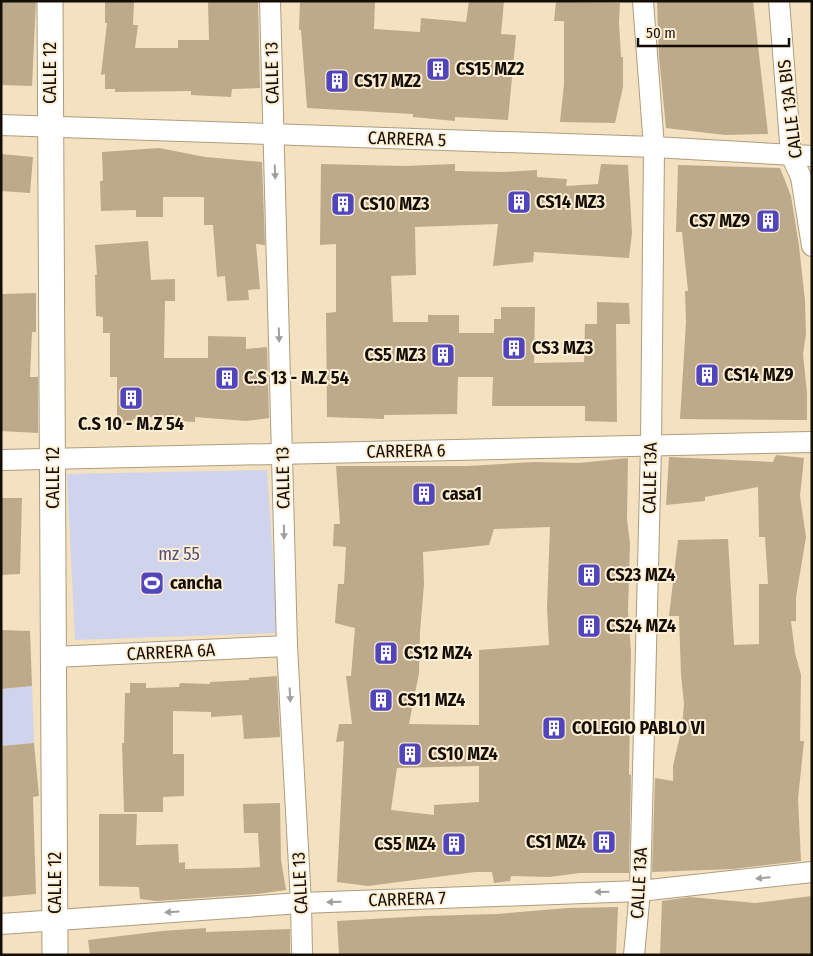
<svg xmlns="http://www.w3.org/2000/svg" width="813" height="956" viewBox="0 0 813 956" font-family="'Fira Sans Condensed',sans-serif">
  <style>
    .green { fill: #d0d3ec }
    .building { fill: #bcaa8a; fill-rule: evenodd }
    .lines { fill: none; stroke-linecap: round; stroke-linejoin: round }
    .minor-casing { stroke: #ae9d7e; stroke-width: 22 }
    .tertiary-casing { stroke: #ae9d7e; stroke-width: 27 }
    .minor { stroke: #fff; stroke-width: 20 }
    .tertiary { stroke: #fff; stroke-width: 25 }
    .oneway { fill: #a19f9b }
    .labels { text-anchor: middle; dominant-baseline: central; stroke-width: 4; stroke-linejoin: round; paint-order: stroke }
    .poi-label { font-size: 18px; font-weight: bold; fill: #140e04; stroke: #fdeed4; text-anchor: start }
    .street-label { font-size: 18px; fill: #140e04; stroke: #fdeed4 }
    .park-label { font-size: 18px; fill: #4f5181; stroke: #fdeed4 }
  </style>
  <rect width="100%" height="100%" fill="#f3e1c0"/>
  <!-- green -->
  <g class="green">
    <polygon points="267,470 278,633 75,640 67,474"/>
    <polygon points="32,686 34,743 1,746 1,689"/>
  </g>
  <!-- building -->
  <g class="building">
    <polygon points="1,1 36,1 32,86 1,85"/>
    <polygon points="105,1 134,1 133,25 138,25 135,48 178,48 178,40 209,40 208,2 258,1 260,88 232,89 231,97 191,95 191,91 115,92 115,89 105,89 105,74 101,75 107,23 105,23"/>
    <polygon points="300,1 375,1 374,29 420,32 421,18 466,22 469,1 504,1 501,34 516,35 508,120 455,117 455,121 413,117 413,114 307,108 301,30 299,30"/>
    <polygon points="657,1 753,1 768,134 725,135 666,128 659,57"/>
    <polygon points="556,2 620,3 619,22 621,57 623,57 623,87 615,123 560,122 564,84 564,21 554,21"/>
    <polygon points="159,148 205,157 262,162 265,245 256,244 260,289 248,290 249,300 227,301 225,276 217,277 213,225 204,225 204,197 163,197 163,217 136,217 136,210 101,211 100,181 103,181 102,152"/>
    <polygon points="1,154 33,157 30,193 1,191"/>
    <polygon points="321,164 404,166 455,164 455,171 503,172 537,170 537,177 567,179 566,186 598,184 601,164 628,165 632,233 629,258 534,252 533,262 493,266 498,224 415,227 416,275 391,276 393,322 428,322 428,315 459,315 459,333 494,333 494,319 501,319 501,307 535,307 534,363 584,362 585,324 597,324 597,302 629,303 630,324 616,324 617,422 585,421 585,406 492,406 493,377 458,377 457,414 384,415 384,419 327,417 326,313 336,312 336,244 320,245"/>
    <polygon points="678,165 780,168 791,196 799,246 805,301 806,334 803,354 807,393 807,420 680,419 686,322 685,291 688,291 682,232 676,232"/>
    <polygon points="148,241 151,280 175,279 175,301 165,301 164,358 208,358 208,336 246,337 246,349 267,347 269,418 246,421 195,417 195,422 179,421 179,418 145,417 145,419 133,419 133,424 117,424 117,377 110,377 110,333 103,333 103,317 96,316 95,275 97,275 95,245"/>
    <polygon points="36,293 36,332 32,332 30,377 38,377 38,433 1,431 1,294"/>
    <polygon points="776,455 804,458 800,496 806,537 796,597 796,621 791,621 795,653 801,675 800,741 804,741 798,799 801,861 733,869 652,872 655,778 673,781 673,766 682,727 684,704 681,675 679,616 669,616 678,540 728,539 734,645 759,644 759,584 768,584 765,537 759,537 758,487 705,497 705,501 666,505 669,457 773,462"/>
    <path d="M628,458L627,519L630,543L628,611L631,652L629,774L631,775L629,873H580L549,877L511,876L510,881L494,883L492,872H475L368,886L337,882L344,741L336,742L339,724H352L346,676H351L355,628L335,623L338,584H344L346,547L333,546L334,524H340L336,466H468L535,462L579,463ZM550,527L547,607L549,645L479,650V725L409,724L419,673L420,632L424,584L423,552L489,545L494,529ZM479,766V802L434,805V815L391,810L397,768Z"/>
    <polygon points="1,498 22,498 20,574 1,575"/>
    <polygon points="1,630 30,631 32,686 1,689"/>
    <polygon points="277,676 280,737 244,739 242,715 211,717 211,712 173,711 173,754 184,754 184,796 163,797 163,812 124,812 122,743 124,743 125,693 130,693 130,683 146,683 146,688 179,687 180,683 210,684 210,682 249,680 249,678"/>
    <polygon points="34,743 39,796 33,797 36,894 1,897 1,746"/>
    <polygon points="280,803 281,860 286,890 257,894 157,901 140,899 139,887 99,886 99,814 137,814 136,845 178,844 179,863 185,862 185,869 241,868 260,867 258,833 244,833 243,804"/>
    <polygon points="812,896 812,955 660,955 662,901 690,897 755,903"/>
    <polygon points="618,907 616,955 339,955 337,921 425,916 497,914 568,908"/>
    <polygon points="206,928 206,932 290,929 290,954 90,955 88,940 162,931"/>
  </g>
  <g class="lines">
    <!-- minor casing -->
    <g class="minor-casing">
      <g id="minor">
        <polyline points="270,1 287,646 301,903 302,955"/>
        <polyline points="779,1 791,155 801,177 812,246"/>
        <polyline points="1,125 654,147 812,156"/>
        <polyline points="1,460 812,442"/>
        <polyline points="54,657 287,646"/>
        <polyline points="1,924 301,903 640,891 812,872"/>
        <polyline points="634,955 640,891 651,446 654,147 643,1"/>
      </g>
    </g>
    <!-- tertiary casing -->
    <g class="tertiary-casing">
      <polyline id="tertiary" points="50,1 55,955"/>
    </g>
    <!-- minor -->
    <use href="#minor" class="minor"/>
    <!-- tertiary -->
    <use href="#tertiary" class="tertiary"/>
  </g>
  <!-- one-way arrows -->
  <defs><path id="oneway-solid" d="M-6-.8H1V-3.2L6.5 0L1 3.2V.8H-6Z" transform="scale(1.25)"/></defs>
  <g class="oneway">
    <use href="#oneway-solid" transform="translate(275 172) rotate(88)"/>
    <use href="#oneway-solid" transform="translate(279 335) rotate(88)"/>
    <use href="#oneway-solid" transform="translate(284 532) rotate(89)"/>
    <use href="#oneway-solid" transform="translate(290 695) rotate(87)"/>
    <use href="#oneway-solid" transform="translate(763 878) rotate(174)"/>
    <use href="#oneway-solid" transform="translate(602 892) rotate(178)"/>
    <use href="#oneway-solid" transform="translate(334 902) rotate(178)"/>
    <use href="#oneway-solid" transform="translate(172 912) rotate(176)"/>
  </g>
  <!-- icons -->
  <defs>
    <g id="building-square" transform="scale(1.25)"><rect x="-9" y="-9" width="18" height="18" rx="4" fill="#5145bc" stroke="#fdeed4"/><path d="M-4-6H4V6H1V3H-1V6H-4ZM-2.5-4.3h1.7v1.8h-1.7ZM.8-4.3h1.7v1.8H.8ZM-2.5-1h1.7V.8h-1.7ZM.8-1h1.7V.8H.8Z" fill="#fff"/></g>
    <g id="stadium-square" transform="scale(1.25)"><rect x="-9" y="-9" width="18" height="18" rx="4" fill="#5145bc" stroke="#fdeed4"/><path d="M0-5a6.5 5 0 1 0 0 10a6.5 5 0 1 0 0-10ZM-3.5-1.8h7v3.6h-7Z" fill="#fff"/></g>
  </defs>
  <g fill-rule="evenodd">
    <use href="#building-square" x="438" y="69"/>
    <use href="#building-square" x="337" y="81"/>
    <use href="#building-square" x="519" y="202"/>
    <use href="#building-square" x="343" y="204"/>
    <use href="#building-square" x="768" y="221"/>
    <use href="#building-square" x="514" y="348"/>
    <use href="#building-square" x="443" y="355"/>
    <use href="#building-square" x="707" y="375"/>
    <use href="#building-square" x="227" y="378"/>
    <use href="#building-square" x="131" y="398"/>
    <use href="#building-square" x="424" y="494"/>
    <use href="#building-square" x="589" y="575"/>
    <use href="#stadium-square" x="152" y="583"/>
    <use href="#building-square" x="589" y="626"/>
    <use href="#building-square" x="386" y="653"/>
    <use href="#building-square" x="381" y="700"/>
    <use href="#building-square" x="554" y="728"/>
    <use href="#building-square" x="410" y="754"/>
    <use href="#building-square" x="604" y="842"/>
    <use href="#building-square" x="454" y="844"/>
  </g>
  <g class="labels">
    <!-- poi labels -->
    <g class="poi-label">
      <text x="456" y="69">CS15 MZ2</text>
      <text x="354" y="81">CS17 MZ2</text>
      <text x="536" y="202">CS14 MZ3</text>
      <text x="360" y="204">CS10 MZ3</text>
      <text x="750" y="221" text-anchor="end">CS7 MZ9</text>
      <text x="532" y="348">CS3 MZ3</text>
      <text x="426" y="355" text-anchor="end">CS5 MZ3</text>
      <text x="724" y="375">CS14 MZ9</text>
      <text x="244" y="378">C.S 13 - M.Z 54</text>
      <text x="131" y="424" text-anchor="middle">C.S 10 - M.Z 54</text>
      <text x="442" y="494">casa1</text>
      <text x="606" y="575">CS23 MZ4</text>
      <text x="170" y="583">cancha</text>
      <text x="606" y="626">CS24 MZ4</text>
      <text x="404" y="653">CS12 MZ4</text>
      <text x="398" y="700">CS11 MZ4</text>
      <text x="572" y="728">COLEGIO PABLO VI</text>
      <text x="428" y="754">CS10 MZ4</text>
      <text x="586" y="842" text-anchor="end">CS1 MZ4</text>
      <text x="436" y="844" text-anchor="end">CS5 MZ4</text>
    </g>
    <!-- street labels -->
    <g class="street-label">
      <text transform="translate(50 73) rotate(-90)">CALLE 12</text>
      <text transform="translate(272 73) rotate(-91)">CALLE 13</text>
      <text transform="translate(790 109) rotate(-97)">CALLE 13A BIS</text>
      <text transform="translate(407 139) rotate(2)">CARRERA 5</text>
      <text transform="translate(406 451) rotate(-1)">CARRERA 6</text>
      <text transform="translate(53 478) rotate(-90)">CALLE 12</text>
      <text transform="translate(283 478) rotate(-91)">CALLE 13</text>
      <text transform="translate(650 478) rotate(-89)">CALLE 13A</text>
      <text transform="translate(171 652) rotate(-3)">CARRERA 6A</text>
      <text transform="translate(55 883) rotate(-90)">CALLE 12</text>
      <text transform="translate(300 883) rotate(-93)">CALLE 13</text>
      <text transform="translate(639 883) rotate(-87)">CALLE 13A</text>
      <text transform="translate(407 899) rotate(-2)">CARRERA 7</text>
    </g>
    <!-- park labels -->
    <g class="park-label">
      <text x="179" y="554">mz 55</text>
    </g>
  </g>
  <!-- border -->
  <rect width="813" height="956" fill="none" stroke="#140e04" stroke-width="5"/>
  <!-- scale -->
  <path d="M638 38v8h151v-8" fill="none" stroke="#140e04" stroke-width="2.5"/>
  <text x="646" y="38" font-size="15" fill="#140e04" stroke="#fdeed4" stroke-width="4" paint-order="stroke">50 m</text>
</svg>
